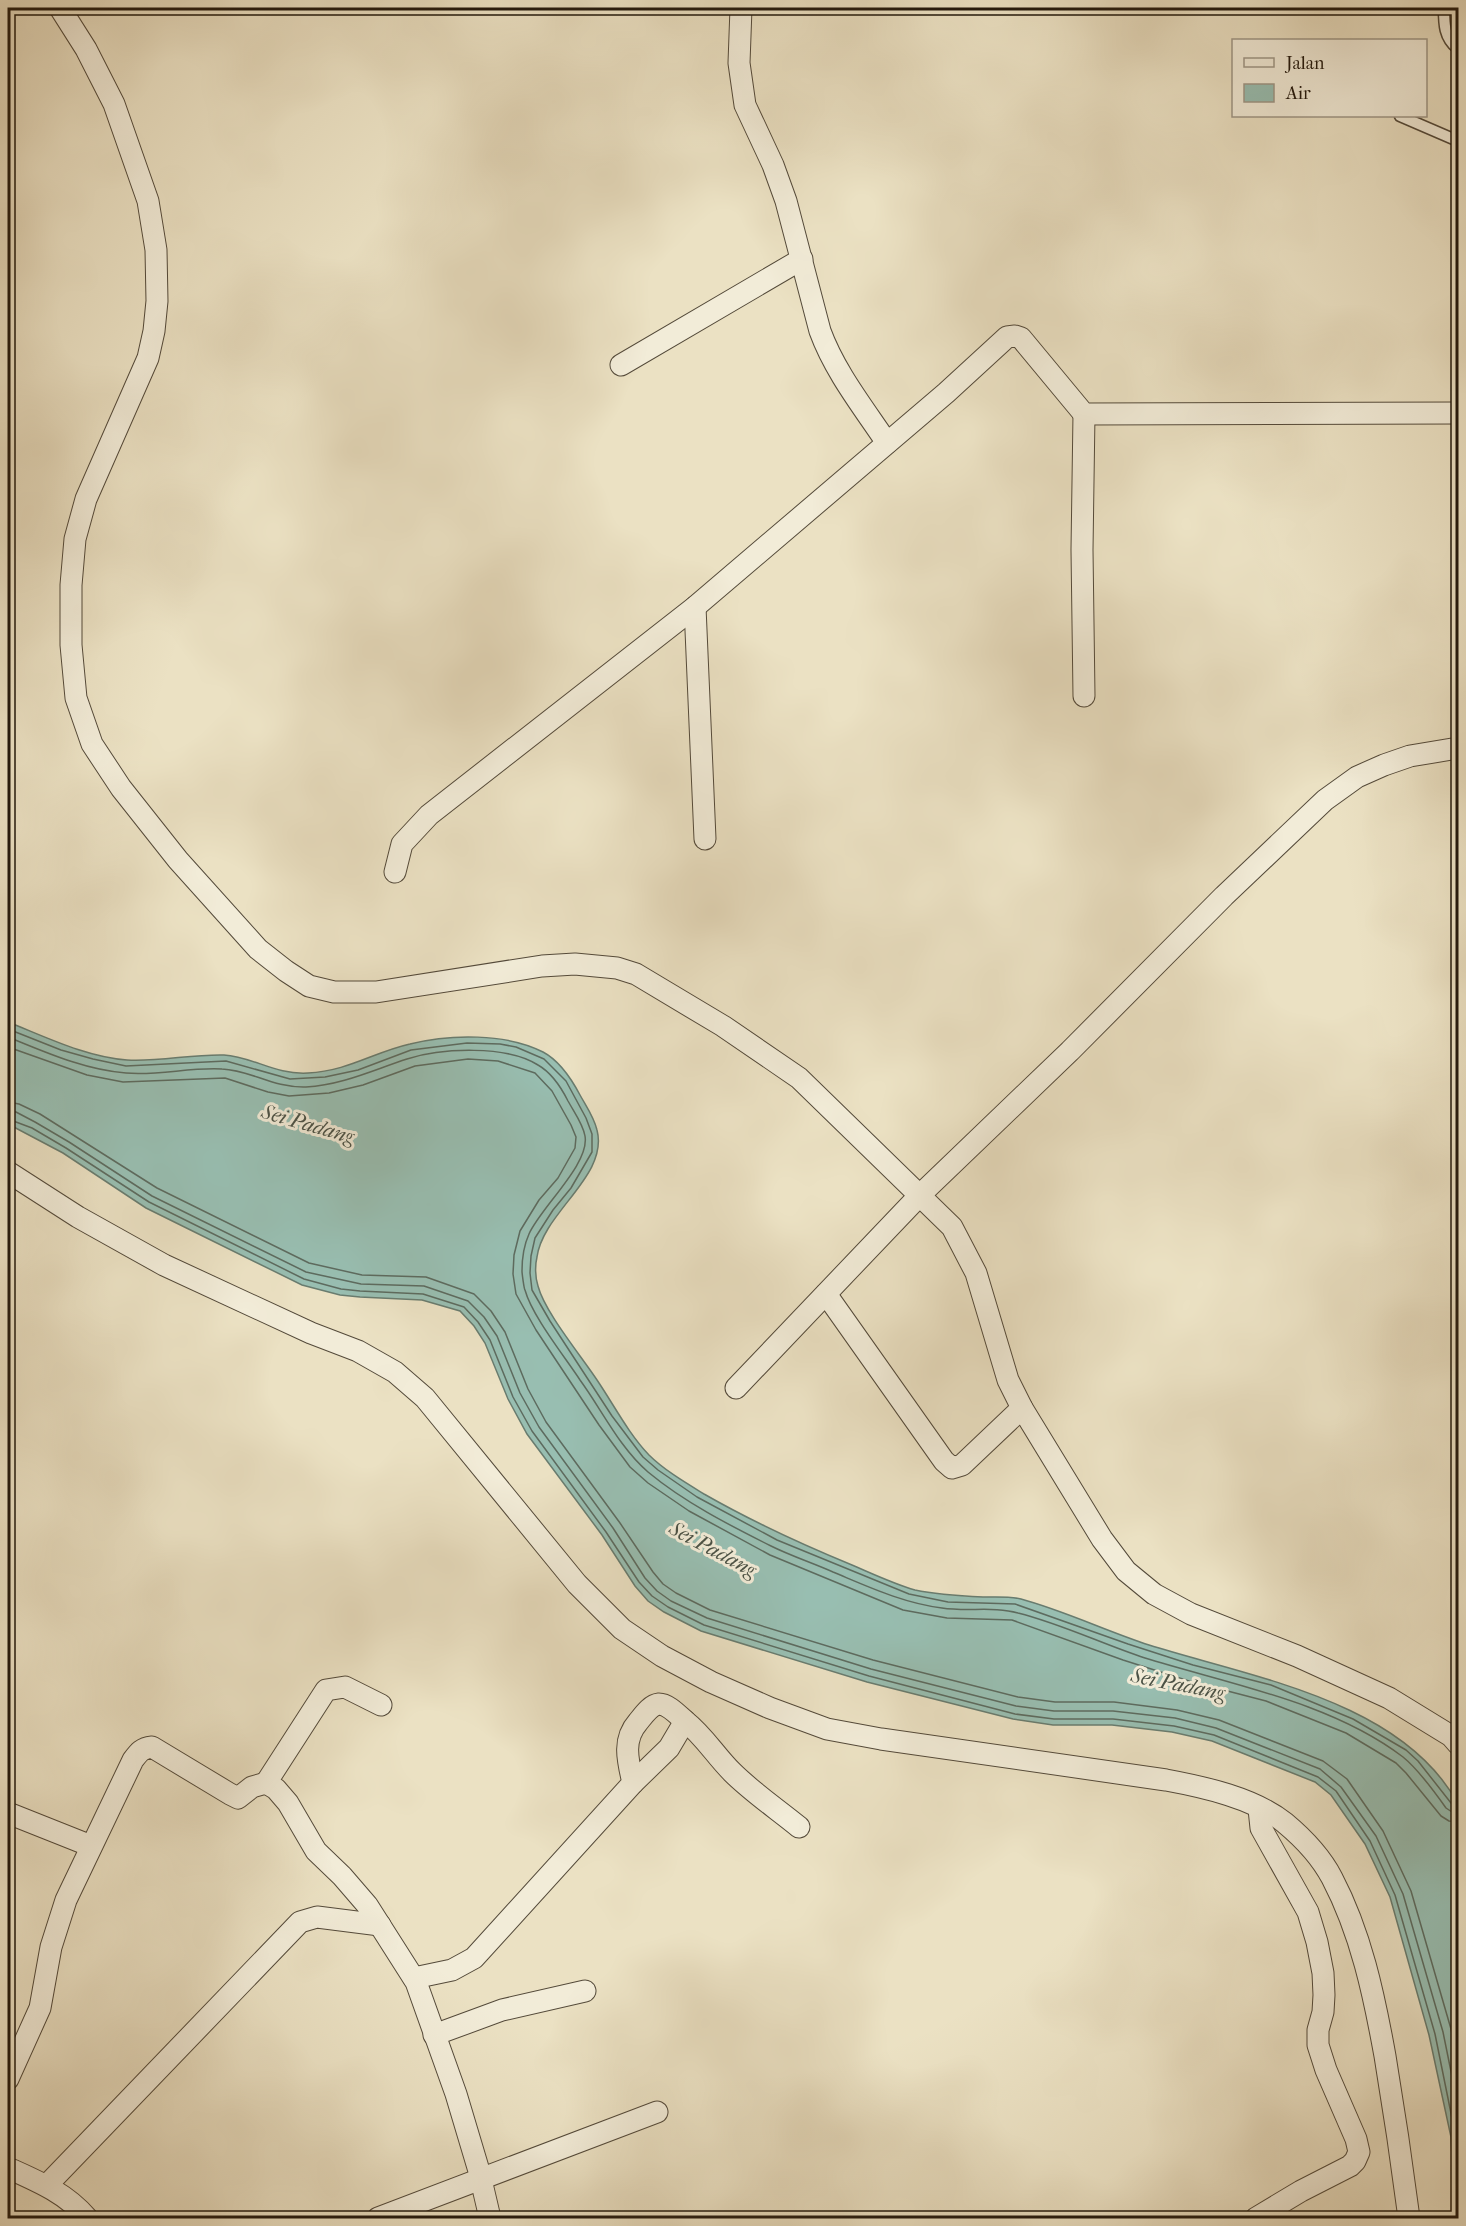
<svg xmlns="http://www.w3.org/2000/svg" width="1466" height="2226" viewBox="0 0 1466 2226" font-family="'IM FELL French Canon',serif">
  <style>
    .water { fill: #98beb1; stroke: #697c6f; stroke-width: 1.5 }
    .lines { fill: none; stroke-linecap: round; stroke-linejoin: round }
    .shore { stroke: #5d6b5f; stroke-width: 1.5 }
    .lane-casing { stroke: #544a3a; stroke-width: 13 }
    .street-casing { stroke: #544a3a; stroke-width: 23 }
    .lane { stroke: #f2ecd8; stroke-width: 10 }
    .street { stroke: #f2ecd8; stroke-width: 21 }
    .labels { text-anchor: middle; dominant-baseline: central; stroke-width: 6; stroke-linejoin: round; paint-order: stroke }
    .water-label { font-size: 21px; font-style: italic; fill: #4b5246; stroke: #f2ecd8 }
  </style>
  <rect width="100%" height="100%" fill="#ebe1c3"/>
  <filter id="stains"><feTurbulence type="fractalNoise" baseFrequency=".00333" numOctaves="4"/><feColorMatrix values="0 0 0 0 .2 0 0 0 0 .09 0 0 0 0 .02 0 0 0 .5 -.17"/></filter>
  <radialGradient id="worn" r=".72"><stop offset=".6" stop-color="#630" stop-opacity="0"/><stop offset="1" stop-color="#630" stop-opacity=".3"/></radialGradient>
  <!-- water -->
  <path class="water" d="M8,1022C46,1037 86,1057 127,1060C159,1062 192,1054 224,1055C254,1057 275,1075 308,1073C348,1071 374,1052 410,1044C450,1034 506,1033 543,1052C560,1061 571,1078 580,1095C586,1106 594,1117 597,1130C609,1176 543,1212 537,1257C535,1265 535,1277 538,1286C545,1313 583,1358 599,1383C615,1407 629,1434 649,1455C664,1470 686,1483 704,1494C753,1522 801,1544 852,1565C873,1574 894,1584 915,1590C938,1595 960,1596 983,1597C995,1597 1009,1596 1021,1599C1065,1611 1106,1631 1149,1645C1251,1677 1403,1701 1458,1804V2218H1455L1451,2137L1429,2035L1390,1897L1365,1844L1331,1795L1315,1782L1212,1741L1172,1732L1112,1725H1053L1013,1719L867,1682L701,1631L664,1612L648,1601L635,1586L602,1535L527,1434L508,1399L485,1343L474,1326L460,1311L422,1300L360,1297L340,1295L302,1285L146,1208L63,1153L8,1124Z"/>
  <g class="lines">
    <!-- shore -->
    <g class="shore">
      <polyline points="8,1029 61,1050 93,1059 126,1066 226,1061 290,1079 325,1077 358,1070 411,1050 467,1043 500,1044 516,1047 544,1059 566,1081 586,1118 592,1134 592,1152 571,1188 553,1210 535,1238 531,1256 530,1273 532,1290 550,1321 612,1416 643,1457 658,1470 697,1497 777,1540 909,1594 948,1602 1015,1604 1128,1644 1193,1665 1271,1685 1353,1719 1406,1750 1418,1761 1451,1803 1458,1806"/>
      <path d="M8,1037C45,1052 85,1070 126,1073C158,1076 190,1067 222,1069C251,1070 272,1088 306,1087C342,1085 373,1070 407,1059C441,1048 507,1045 538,1065C552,1073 561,1087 568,1101C574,1112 583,1124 585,1136C590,1164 541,1207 529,1234C524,1245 522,1259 522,1271C522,1273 524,1289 525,1290C532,1316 565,1357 580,1380C602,1410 619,1447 648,1472C684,1502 729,1525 771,1546C791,1556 813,1563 833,1572C869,1587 903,1603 942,1608C967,1612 994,1606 1018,1613C1062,1624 1102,1644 1145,1658C1229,1684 1331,1702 1403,1757C1419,1770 1434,1791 1446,1808L1452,1812L1458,1813"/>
      <polyline points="8,1047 87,1075 123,1082 225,1078 268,1092 289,1096 329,1093 363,1085 415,1066 468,1059 498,1061 535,1073 552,1091 571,1125 576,1137 575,1148 558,1178 539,1200 520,1231 514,1255 513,1274 516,1294 536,1330 599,1425 630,1467 648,1483 689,1511 770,1555 903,1610 947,1618 1012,1620 1123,1660 1189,1681 1266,1701 1346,1733 1396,1763 1406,1773 1441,1816 1449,1821 1458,1822"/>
      <polyline points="8,1102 19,1104 40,1114 157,1188 309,1263 362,1275 426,1277 474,1294 491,1311 505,1332 528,1389 546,1422 620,1523 653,1572 663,1584 676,1593 710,1610 873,1660 1018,1697 1055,1702 1114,1702 1177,1710 1219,1720 1323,1761 1347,1779 1383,1831 1411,1891 1451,2029 1458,2063"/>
      <polyline points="8,1111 16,1112 35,1122 69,1142 152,1196 306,1272 361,1284 424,1286 468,1301 484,1317 497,1336 520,1393 539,1427 613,1528 645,1578 657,1591 671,1601 707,1618 871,1669 1016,1706 1054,1711 1113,1711 1175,1718 1216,1728 1320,1769 1341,1787 1376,1836 1403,1894 1443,2032 1458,2106"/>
      <polyline points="8,1119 32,1128 66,1148 149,1202 304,1279 341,1289 360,1291 423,1294 464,1307 478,1322 490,1340 513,1397 532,1431 606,1532 639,1582 652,1596 668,1607 704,1625 869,1676 1015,1714 1054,1719 1113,1719 1174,1726 1214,1735 1318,1777 1336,1791 1370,1841 1395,1895 1435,2034 1458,2148"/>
    </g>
    <!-- lane casing -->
    <g class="lane-casing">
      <g id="lane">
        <path d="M1444,8C1444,24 1444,38 1458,49"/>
        <polyline points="1400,116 1458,141"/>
      </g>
    </g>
    <!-- street casing -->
    <g class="street-casing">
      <g id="street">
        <polyline points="60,8 86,49 114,104 148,201 156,250 157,301 154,331 148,358 86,499 75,539 71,585 71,645 76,698 92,744 121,788 178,860 258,949 286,971 309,986 334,992 376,992 542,966 575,964 617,968 636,974 723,1026 799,1078 952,1227 976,1273 1008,1380 1022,1408 1102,1539 1126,1571 1154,1594 1191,1614 1297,1656 1389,1698 1451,1736 1458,1744"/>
        <path d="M741,8L739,63L745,105L773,165L786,201L820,331C835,372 863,407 887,443"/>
        <polyline points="621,365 802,259"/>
        <polyline points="695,607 705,839"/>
        <polyline points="1084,696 1082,550 1084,414"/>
        <polyline points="395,872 402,844 429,815 695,607 946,393 1007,337 1015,336 1021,338 1084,414 1458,413"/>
        <path d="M8,1172L78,1217L164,1265L311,1333L358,1351L395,1372L425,1398L577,1584L622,1629L662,1656L711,1682L770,1708L827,1729L881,1739L1166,1780C1204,1787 1254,1798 1285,1823C1303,1838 1321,1857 1332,1878C1361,1933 1374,1995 1385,2056C1394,2110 1402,2164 1409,2218"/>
        <polyline points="826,1294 944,1461 952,1468 962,1465 1022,1408"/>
        <polyline points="736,1388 920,1195 1070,1051 1224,896 1325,800 1357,777 1384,765 1410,756 1458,748"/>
        <polyline points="266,1783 326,1690 345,1687 381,1705"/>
        <polyline points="633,1783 669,1748 685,1721"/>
        <polyline points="8,1813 91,1846"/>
        <path d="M414,1978L452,1970L474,1958L633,1783C628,1761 622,1740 638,1722C643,1716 650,1705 659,1704C668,1704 678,1715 685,1721C704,1736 715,1755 732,1772C752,1792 777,1809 799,1827"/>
        <polyline points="434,2035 502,2010 585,1991"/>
        <path d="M8,2079L40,2008L51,1947L66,1900L133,1760C139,1752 142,1748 152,1747L230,1794L238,1798L252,1787L266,1783L276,1789L288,1803L316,1851L342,1876L367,1905L416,1982L456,2094L479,2171L490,2218"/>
        <path d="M8,2168C37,2181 66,2193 87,2218"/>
        <polyline points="47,2185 300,1922 317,1917 380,1925"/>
        <polyline points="378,2218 657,2112"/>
        <polyline points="1256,2218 1301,2191 1350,2166 1355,2161 1359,2152 1356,2139 1326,2070 1318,2045 1318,2030 1323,2012 1324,1995 1323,1973 1317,1942 1308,1912 1261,1828 1259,1809"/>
      </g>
    </g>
    <!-- lane -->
    <use href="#lane" class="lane"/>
    <!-- street -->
    <use href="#street" class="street"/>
  </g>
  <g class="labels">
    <!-- water labels -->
    <g class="water-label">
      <text transform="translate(308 1124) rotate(16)">Sei Padang</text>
      <text transform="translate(713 1549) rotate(28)">Sei Padang</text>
      <text transform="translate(1178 1684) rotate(11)">Sei Padang</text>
    </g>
  </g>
  <!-- margin -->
  <rect width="1466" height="2226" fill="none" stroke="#ebe1c3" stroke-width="30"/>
  <rect x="9" y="9" width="1448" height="2208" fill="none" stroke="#22180d" stroke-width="3"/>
  <rect x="15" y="15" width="1436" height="2196" fill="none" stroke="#22180d" stroke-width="1.5"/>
  <!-- legend -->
  <rect x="1232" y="39" width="195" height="78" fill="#f2ecd8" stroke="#9f9787" stroke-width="1.5"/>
  <rect x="1244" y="58" width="30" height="9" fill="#f2ecd8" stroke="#9f9787" stroke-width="1.5"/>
  <text x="1286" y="69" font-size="18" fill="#22180d">Jalan</text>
  <rect x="1244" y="84" width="30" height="18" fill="#98beb1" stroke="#9f9787" stroke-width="1.5"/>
  <text x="1286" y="99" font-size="18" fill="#22180d">Air</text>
  <rect width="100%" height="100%" filter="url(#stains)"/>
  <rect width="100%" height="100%" fill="url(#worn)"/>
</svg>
